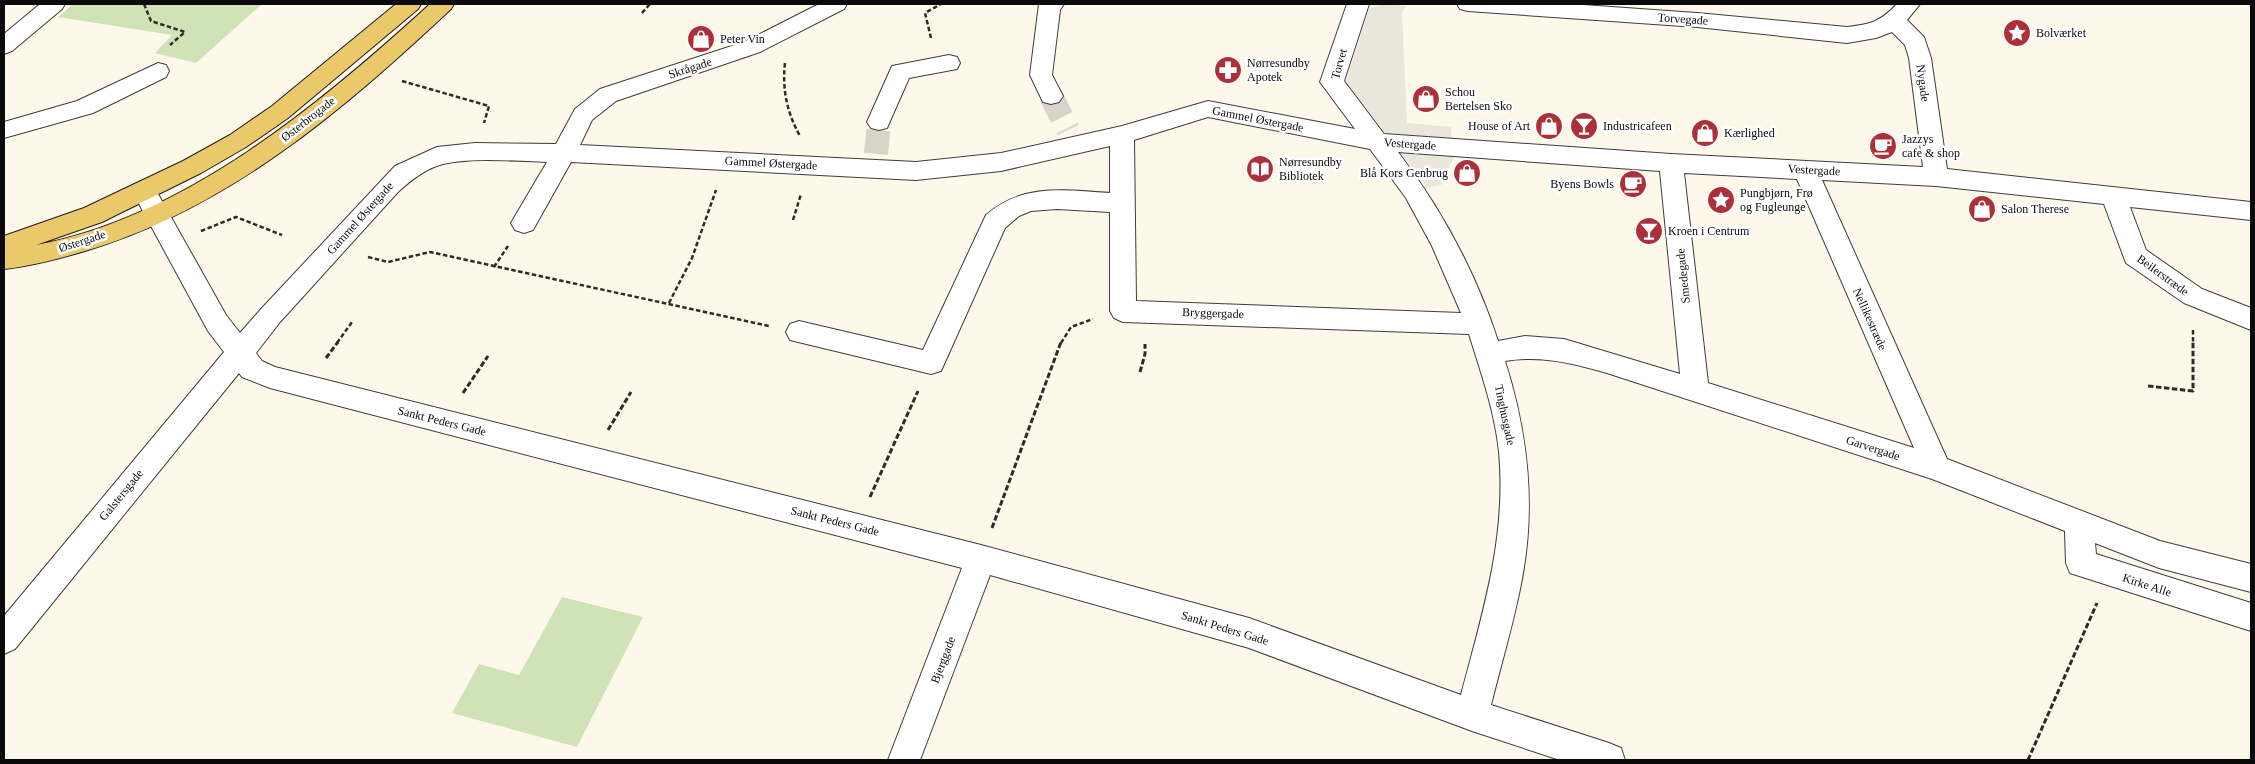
<svg xmlns="http://www.w3.org/2000/svg" width="2255" height="764" viewBox="0 0 2255 764" font-family="Georgia,serif">
  <style>
    .green { fill: #cfe3b7 }
    .plaza { fill: #ebe6da }
    .lines { fill: none; stroke-linecap: round; stroke-linejoin: round }
    .minor-tunnel { stroke: #d9d4c8; stroke-width: 24; stroke-dasharray: 24 12; stroke-linecap: butt }
    .minor-casing { stroke: #3d3d3d; stroke-width: 2 }
    .major-casing { stroke: #1b1b1b; stroke-width: 2 }
    .path-far1 { stroke: #2c2c2c; stroke-width: 2.5; stroke-dasharray: 4.5 2.5; stroke-linecap: butt }
    .path { stroke: #2c2c2c; stroke-width: 3; stroke-dasharray: 5.5 2.5; stroke-linecap: butt }
    .minor { fill: #fff; fill-rule: evenodd }
    .major { fill: #ebc86a; fill-rule: evenodd }
    .labels { text-anchor: middle; dominant-baseline: central; stroke-width: 5; stroke-linejoin: round; paint-order: stroke }
    .street-label { font-size: 12px; fill: #0a0a0a; stroke: #fff }
    .poi-label { font-size: 12px; fill: #0a0a0a; stroke: #fff; text-anchor: start }
  </style>
  <rect width="100%" height="100%" fill="#fdf8e9"/>
  <!-- green -->
  <g class="green">
    <polygon points="73,4 262,4 196,63 155,53 172,35 58,17"/>
    <polygon points="562,597 643,617 577,747 452,713 479,664 519,675"/>
  </g>
  <!-- plaza -->
  <polygon class="plaza" points="1382,4 1406,6 1402,13 1407,123 1451,127 1453,159 1441,185 1427,187 1346,82 1369,9"/>
  <g class="lines">
    <!-- minor-tunnel -->
    <g class="minor-tunnel">
      <polyline points="1051,96 1068,130"/>
      <polyline points="876,154 879,122"/>
    </g>
    <!-- minor casing -->
    <g class="minor-casing">
      <g id="minor">
        <polygon points="40,4 65,4 62,9 12,51 4,54 4,34"/>
        <path d="M819,4H847L844,9L760,52L616,101L592,120L580,145L916,162L1001,153L1122,126L1208,101L1355,129L1320,82L1347,4H1369L1344,81L1384,134L1671,154L1923,167L1909,58L1905,45L1892,32L1876,38L1847,43L1697,27L1468,11L1460,9L1457,4H1569L1697,13L1847,27C1871,24 1880,22 1897,4H1920L1907,20L1924,37L1931,58L1947,169L2251,202V220L2130,207L2146,250L2202,289L2251,308V330L2184,303L2126,263L2104,204L1936,186L1822,180L1947,459L2160,541L2251,564V592L2159,568L2095,543L2096,554L2251,603V631L2070,573L2066,563L2065,531L1932,479L1607,373C1572,363 1541,355 1505,361C1528,433 1536,505 1522,579C1514,622 1501,664 1491,705L1609,743L1621,748L1625,760H1560L1472,731L1249,648L990,575L920,760H888L962,568L270,388L242,377L239,373L15,649L4,654V616L224,352L208,331L132,191L135,185L144,182L153,185L226,315L240,333L262,308L395,166L437,147L475,143L556,144L575,109L600,89L744,42ZM1208,117L1370,149L1406,198L1432,246L1461,313L1136,301L1134,140ZM1110,146V193C1064,190 1023,183 986,215L923,350L799,321L790,324L786,332L790,340L931,374L941,371L1005,228L1019,216L1031,211L1057,209L1110,212V311L1114,318L1123,322L1469,334C1481,373 1495,412 1499,452C1507,537 1482,615 1461,695L1249,618L981,545L275,367L262,361L256,353L280,322L398,192C410,181 426,168 443,164C476,157 513,161 547,162L511,223L515,230L524,233L533,230L571,162L916,180L1001,171ZM1398,152L1660,171L1680,374L1564,339L1525,336L1498,341C1476,273 1441,208 1398,152ZM1684,173L1797,179L1914,448L1708,383Z"/>
        <polygon points="1039,4 1064,4 1060,10 1052,75 1063,96 1059,102 1051,104 1043,102 1030,75"/>
        <polygon points="949,55 957,57 960,63 957,69 909,78 887,128 879,130 871,128 867,122 892,66"/>
        <polygon points="158,63 166,65 169,71 166,77 93,113 4,138 4,122 77,101"/>
      </g>
    </g>
    <!-- major casing -->
    <g class="major-casing">
      <path id="major" d="M396,4H421L418,9L288,118L246,147L201,173L102,222L36,245C184,218 322,103 430,4H454L451,9C343,110 229,208 85,251C58,259 32,266 4,269V236L84,208L183,161L230,135L272,106Z"/>
    </g>
    <!-- path-far1 -->
    <g class="path-far1">
      <polyline points="144,4 151,21 185,32 170,45"/>
      <polyline points="642,13 650,4"/>
      <polyline points="931,38 925,13 941,4"/>
      <path d="M785,63C782,89 787,113 800,136"/>
      <polyline points="402,81 489,106 484,123"/>
      <polyline points="793,220 801,194"/>
      <polyline points="201,231 236,217 282,235"/>
      <polyline points="368,257 388,262 430,252 769,326"/>
      <polyline points="494,267 508,246"/>
      <polyline points="669,303 692,258 716,190"/>
      <polyline points="2193,330 2193,343"/>
      <polyline points="337,343 352,322"/>
      <polyline points="1061,343 1071,327 1093,319"/>
    </g>
    <!-- path -->
    <g class="path">
      <polyline points="326,358 338,342"/>
      <polyline points="1140,372 1145,354 1145,344"/>
      <polyline points="2148,386 2193,391 2193,342"/>
      <polyline points="463,393 488,356"/>
      <polyline points="608,430 631,392"/>
      <polyline points="870,497 918,391"/>
      <polyline points="992,528 1061,342"/>
      <polyline points="2028,760 2097,603"/>
    </g>
    <!-- minor -->
    <use href="#minor" class="minor"/>
    <!-- major -->
    <use href="#major" class="major"/>
  </g>
  <!-- icons -->
  <defs>
    <g id="sight-disc" transform="scale(1.4375)"><circle r="9.5" fill="#ab303a" stroke="#fff"/><path d="M0-6L1.8-2.2L6-1.7L2.9 1.2L3.7 5.4L0 3.3L-3.7 5.4L-2.9 1.2L-6-1.7L-1.8-2.2Z" fill="#fff"/></g>
    <g id="shop-disc" transform="scale(1.4375)"><circle r="9.5" fill="#ab303a" stroke="#fff"/><path d="M-5-2.5h2.3a2.7 3.5 0 0 1 5.4 0H5L5.5 6h-11ZM-1.5-2.5h3a1.5 2.3 0 0 0-3 0Z" fill="#fff"/></g>
    <g id="pharmacy-disc" transform="scale(1.4375)"><circle r="9.5" fill="#ab303a" stroke="#fff"/><path d="M-2-6h4v4h4v4h-4v4h-4v-4h-4v-4h4Z" fill="#fff"/></g>
    <g id="bar-disc" transform="scale(1.4375)"><circle r="9.5" fill="#ab303a" stroke="#fff"/><path d="M-6-5H6L.8 .8V4.5H3.5V6h-7V4.5H-.8V.8Z" fill="#fff"/></g>
    <g id="cafe-disc" transform="scale(1.4375)"><circle r="9.5" fill="#ab303a" stroke="#fff"/><path d="M-5.5-4.5H6V0H3Q3 3.5 0 3.5H-2.5Q-5.5 3.5-5.5 0ZM3-3.2v2h1.7v-2ZM-6 4.5H4V6H-6Z" fill="#fff"/></g>
    <g id="library-disc" transform="scale(1.4375)"><circle r="9.5" fill="#ab303a" stroke="#fff"/><path d="M-6-4Q-3-5.5-.7-3.5V5Q-3 3-6 4ZM6-4Q3-5.5 .7-3.5V5Q3 3 6 4Z" fill="#fff"/></g>
  </defs>
  <g fill-rule="evenodd">
    <use href="#sight-disc" x="2017" y="33"/>
    <use href="#shop-disc" x="701" y="39"/>
    <use href="#pharmacy-disc" x="1228" y="70"/>
    <use href="#shop-disc" x="1426" y="99"/>
    <use href="#shop-disc" x="1549" y="126"/>
    <use href="#bar-disc" x="1584" y="126"/>
    <use href="#shop-disc" x="1705" y="133"/>
    <use href="#cafe-disc" x="1883" y="146"/>
    <use href="#library-disc" x="1260" y="169"/>
    <use href="#shop-disc" x="1467" y="173"/>
    <use href="#cafe-disc" x="1633" y="184"/>
    <use href="#sight-disc" x="1721" y="200"/>
    <use href="#shop-disc" x="1982" y="209"/>
    <use href="#bar-disc" x="1649" y="231"/>
  </g>
  <g class="labels">
    <!-- street labels -->
    <g class="street-label">
      <text transform="translate(1683 19) rotate(4)">Torvegade</text>
      <text transform="translate(1339 64) rotate(-75)">Torvet</text>
      <text transform="translate(690 68) rotate(-18)">Skrågade</text>
      <text transform="translate(1923 83) rotate(82)">Nygade</text>
      <text transform="translate(308 119) rotate(-38)">Østerbrogade</text>
      <text transform="translate(1258 119) rotate(11)">Gammel Østergade</text>
      <text transform="translate(1410 144) rotate(4)">Vestergade</text>
      <text transform="translate(771 163) rotate(3)">Gammel Østergade</text>
      <text transform="translate(1814 170) rotate(3)">Vestergade</text>
      <text transform="translate(360 218) rotate(-48)">Gammel Østergade</text>
      <text transform="translate(82 241) rotate(-18)">Østergade</text>
      <text transform="translate(2163 275) rotate(36)">Beilerstræde</text>
      <text transform="translate(1683 276) rotate(-96)">Smedegade</text>
      <text transform="translate(1213 313) rotate(2)">Bryggergade</text>
      <text transform="translate(1870 319) rotate(66)">Nellikestræde</text>
      <text transform="translate(1505 415) rotate(78)">Tinghusgade</text>
      <text transform="translate(442 421) rotate(14)">Sankt Peders Gade</text>
      <text transform="translate(1873 448) rotate(18)">Garvergade</text>
      <text transform="translate(121 495) rotate(-51)">Galstersgade</text>
      <text transform="translate(835 521) rotate(14)">Sankt Peders Gade</text>
      <text transform="translate(2147 585) rotate(18)">Kirke Alle</text>
      <text transform="translate(1225 628) rotate(17)">Sankt Peders Gade</text>
      <text transform="translate(943 660) rotate(-69)">Bjerggade</text>
    </g>
    <!-- poi labels -->
    <g class="poi-label">
      <text x="2036" y="33">Bolværket</text>
      <text x="720" y="39">Peter Vin</text>
      <text x="1247" y="63">Nørresundby<tspan x="1247" dy="14">Apotek</tspan></text>
      <text x="1445" y="92">Schou<tspan x="1445" dy="14">Bertelsen Sko</tspan></text>
      <text x="1530" y="126" text-anchor="end">House of Art</text>
      <text x="1603" y="126">Industricafeen</text>
      <text x="1724" y="133">Kærlighed</text>
      <text x="1902" y="139">Jazzys<tspan x="1902" dy="14">cafe &amp; shop</tspan></text>
      <text x="1279" y="162">Nørresundby<tspan x="1279" dy="14">Bibliotek</tspan></text>
      <text x="1448" y="173" text-anchor="end">Blå Kors Genbrug</text>
      <text x="1614" y="184" text-anchor="end">Byens Bowls</text>
      <text x="1740" y="193">Pungbjørn, Frø<tspan x="1740" dy="14">og Fugleunge</tspan></text>
      <text x="2001" y="209">Salon Therese</text>
      <text x="1668" y="231">Kroen i Centrum</text>
    </g>
  </g>
  <!-- border -->
  <rect width="2255" height="764" fill="none" stroke="#0a0a0a" stroke-width="10"/>
</svg>
